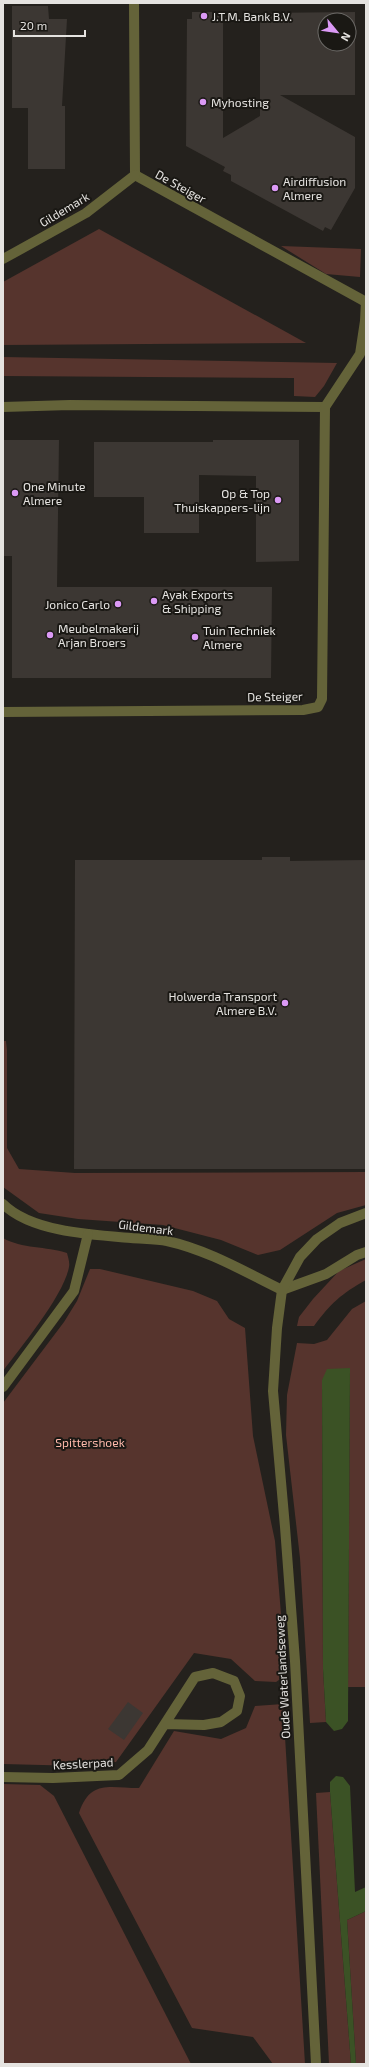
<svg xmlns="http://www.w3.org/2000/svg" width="369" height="2067" viewBox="0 0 369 2067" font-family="'Exo 2',sans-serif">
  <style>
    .green { fill: #56342d }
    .water { fill: #3b5225 }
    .building { fill: #3c3733; fill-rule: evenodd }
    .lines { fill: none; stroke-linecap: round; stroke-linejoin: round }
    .street { stroke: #646339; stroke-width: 10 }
    .poi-dot { fill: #db99f5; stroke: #1a1814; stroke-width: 1.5 }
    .labels { text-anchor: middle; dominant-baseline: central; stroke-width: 4; stroke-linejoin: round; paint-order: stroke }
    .poi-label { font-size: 12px; fill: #e5e3e0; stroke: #1a1814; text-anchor: start }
    .street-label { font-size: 12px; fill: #e5e3e0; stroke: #1a1814 }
    .park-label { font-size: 12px; fill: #fdb8aa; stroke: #1a1814 }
  </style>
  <rect width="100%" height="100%" fill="#24211d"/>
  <!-- green -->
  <g class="green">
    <polygon points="99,229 306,343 3,345 3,282"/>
    <polygon points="281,246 361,249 360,277 326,274"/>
    <polygon points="3,357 337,363 324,386 315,397 294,396 294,378 3,376"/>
    <polygon points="3,1041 6,1041 7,1050 7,1148 19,1169 75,1173 366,1172 366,1205 337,1213 280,1250 258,1255 221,1240 163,1225 78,1219 39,1213 3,1187"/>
    <path d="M3,1238C22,1249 46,1246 67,1253C68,1257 70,1263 69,1267C64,1295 21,1347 3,1371Z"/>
    <path d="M366,1259V1280C341,1294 331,1303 314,1326H297L299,1317L313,1299L339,1271Z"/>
    <polygon points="90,1269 100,1269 193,1291 217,1301 229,1319 245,1328 253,1436 275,1541 286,1675 276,1682 255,1681 231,1659 194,1653 116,1762 81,1766 3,1764 3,1403 64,1322 77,1301"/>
    <polygon points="366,1301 366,1687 348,1687 350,1368 322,1380 323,1669 326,1722 310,1723 300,1558 286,1435 287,1395 297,1343 314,1344 327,1340 352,1309"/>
    <path d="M283,1704L305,2064H273L253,2037L192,2028L79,1813C90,1779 110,1788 139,1788L174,1731L221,1739L246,1728L255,1706Z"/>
    <polygon points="3,1784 40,1785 54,1796 191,2064 3,2064"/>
    <polygon points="330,1792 351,2064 329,2064 316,1793"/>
    <polygon points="366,1911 366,2064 356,2064 347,1920"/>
  </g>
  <!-- water -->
  <g class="water">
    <polygon points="350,1368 348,1721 342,1729 334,1731 326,1722 323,1669 322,1380 327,1369"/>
    <polygon points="336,1776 343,1777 350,1786 355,1892 366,1887 366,1911 347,1920 356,2064 351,2064 330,1792 330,1782"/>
  </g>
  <!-- building -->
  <g class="building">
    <polygon points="12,6 48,6 49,19 67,19 62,106 65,106 65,169 28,169 28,108 12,108"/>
    <path d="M192,12H223V138L260,116V13L355,12V95H280L355,137V188L331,230L325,227L323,231L231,181V175L223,171L225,167L186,146L187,19H192ZM325,20H349V44H325Z"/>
    <polygon points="3,440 59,440 57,587 272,587 271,678 12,678 12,556 3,556"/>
    <polygon points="213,440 299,440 299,561 256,562 256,476 199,475 199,533 144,533 144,497 94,497 94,442 213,442"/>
    <polygon points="262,857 290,857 290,861 366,860 366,1169 74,1169 75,860 262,860"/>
    <polygon points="128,1702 143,1713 124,1740 108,1729"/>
  </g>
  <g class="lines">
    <!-- street -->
    <g class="street">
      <polyline points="134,3 135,175 366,302"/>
      <polyline points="3,259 86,213 135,175"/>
      <polyline points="3,407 70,405 325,407"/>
      <polyline points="3,712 303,710 318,707 322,699 325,407 360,354 365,321 366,301"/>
      <path d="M3,1204C31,1232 93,1235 131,1238C143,1239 156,1239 167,1241C208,1250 245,1272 282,1290L326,1274L357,1255L366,1252"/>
      <polyline points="3,1387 74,1291 88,1234"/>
      <polyline points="3,1777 53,1778 119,1775 148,1750 195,1677 213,1673 234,1681 240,1696 237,1711 221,1722 204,1725 165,1724"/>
      <polyline points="316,2064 295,1661 285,1527 273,1391 277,1328 282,1290 300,1257 317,1239 340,1223 366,1213"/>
    </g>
  </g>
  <!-- markers -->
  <g class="poi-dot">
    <circle cx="204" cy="16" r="4"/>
    <circle cx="203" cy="102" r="4"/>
    <circle cx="275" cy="188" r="4"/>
    <circle cx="15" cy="493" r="4"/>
    <circle cx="278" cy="500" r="4"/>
    <circle cx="154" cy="601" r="4"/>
    <circle cx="118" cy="604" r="4"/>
    <circle cx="50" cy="635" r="4"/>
    <circle cx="195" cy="637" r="4"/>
    <circle cx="285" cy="1003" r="4"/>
  </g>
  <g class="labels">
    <!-- poi labels -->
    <g class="poi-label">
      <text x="212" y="16">J.T.M. Bank B.V.</text>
      <text x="211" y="102">Myhosting</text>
      <text x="283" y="181">Airdiffusion<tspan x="283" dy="14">Almere</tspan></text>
      <text x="23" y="486">One Minute<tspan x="23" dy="14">Almere</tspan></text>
      <text x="270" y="493" text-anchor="end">Op &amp; Top<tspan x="270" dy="14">Thuiskappers-lijn</tspan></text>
      <text x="162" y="594">Ayak Exports<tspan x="162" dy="14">&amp; Shipping</tspan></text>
      <text x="110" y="604" text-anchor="end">Jonico Carlo</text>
      <text x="58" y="628">Meubelmakerij<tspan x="58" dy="14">Arjan Broers</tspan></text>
      <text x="203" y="630">Tuin Techniek<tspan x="203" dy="14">Almere</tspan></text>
      <text x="277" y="996" text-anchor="end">Holwerda Transport<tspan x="277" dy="14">Almere B.V.</tspan></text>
    </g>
    <!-- street labels -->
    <g class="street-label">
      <text transform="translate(181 186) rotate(29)">De Steiger</text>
      <text transform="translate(64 209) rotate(-31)">Gildemark</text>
      <text transform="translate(275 696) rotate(-1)">De Steiger</text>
      <text transform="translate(146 1227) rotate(7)">Gildemark</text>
      <text transform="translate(282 1677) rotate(-93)">Oude Waterlandseweg</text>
      <text transform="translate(83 1763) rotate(-3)">Kesslerpad</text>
    </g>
    <!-- park labels -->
    <g class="park-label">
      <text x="90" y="1442">Spittershoek</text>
    </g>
  </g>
  <!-- border -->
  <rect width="369" height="2067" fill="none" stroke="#e5e3e0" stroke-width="8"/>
  <!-- north arrow -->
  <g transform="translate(337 32) rotate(119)"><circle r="19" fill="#1a1814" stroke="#6b6966"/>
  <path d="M0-3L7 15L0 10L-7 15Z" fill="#db99f5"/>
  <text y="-6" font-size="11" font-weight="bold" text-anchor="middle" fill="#e5e3e0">N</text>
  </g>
  <!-- scale -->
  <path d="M14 30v6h71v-6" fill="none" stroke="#e5e3e0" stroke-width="2"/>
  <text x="20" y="30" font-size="12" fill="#e5e3e0" stroke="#1a1814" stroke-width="3" paint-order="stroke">20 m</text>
</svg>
